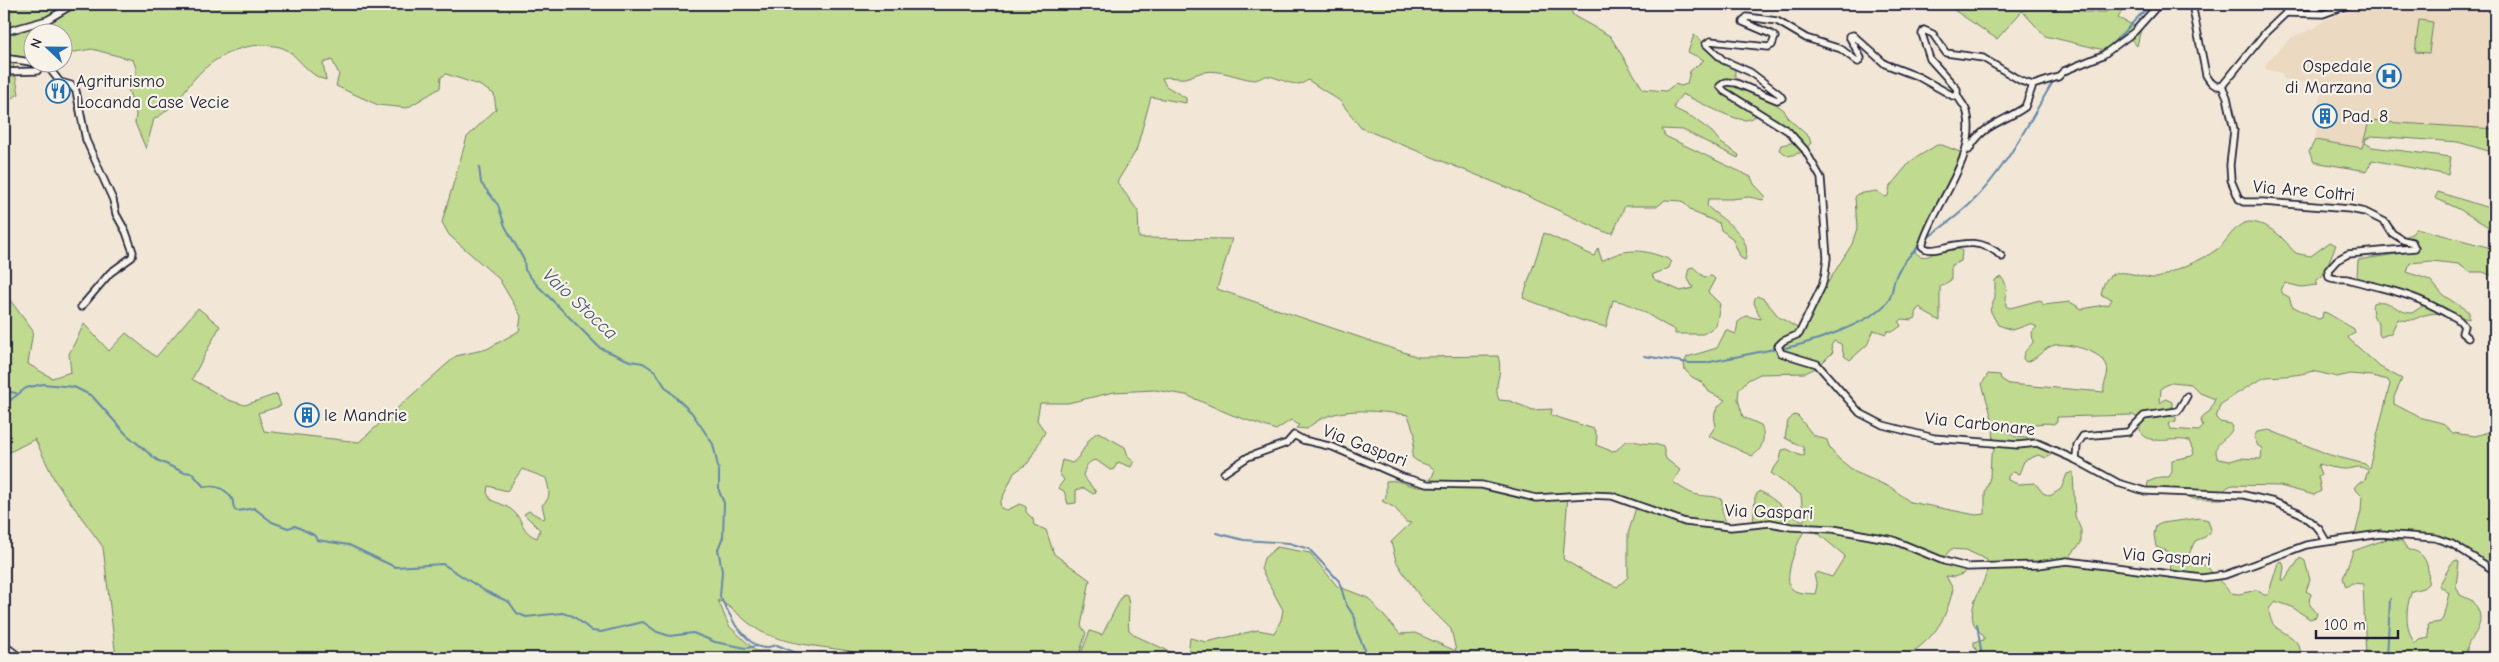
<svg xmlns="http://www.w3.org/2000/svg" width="2499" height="662" viewBox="0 0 2499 662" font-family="'Comic Neue',sans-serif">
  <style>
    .built { fill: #ecd9c1 }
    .green { fill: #c0da90; stroke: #717e66; fill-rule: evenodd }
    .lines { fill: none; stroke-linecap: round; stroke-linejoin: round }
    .stream { stroke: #6689aa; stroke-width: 2 }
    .minor-casing { stroke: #22223b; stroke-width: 9 }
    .minor { stroke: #f7f3e8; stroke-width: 5.5 }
    .labels { text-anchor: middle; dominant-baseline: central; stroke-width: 4.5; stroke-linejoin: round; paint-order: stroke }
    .poi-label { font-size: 18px; fill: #22223b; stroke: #f7f3e8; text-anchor: start }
    .street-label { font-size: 18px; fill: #22223b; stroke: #f7f3e8 }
    .water-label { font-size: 19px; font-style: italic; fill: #445672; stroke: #f7f3e8 }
  </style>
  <rect width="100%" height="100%" fill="#f2e7d6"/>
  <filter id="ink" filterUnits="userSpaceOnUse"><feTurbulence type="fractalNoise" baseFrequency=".02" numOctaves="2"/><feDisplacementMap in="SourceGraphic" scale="10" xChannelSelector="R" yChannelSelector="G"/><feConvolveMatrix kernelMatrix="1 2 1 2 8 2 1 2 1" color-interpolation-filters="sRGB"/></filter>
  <g filter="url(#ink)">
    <!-- built -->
    <polygon class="built" points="2382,4 2495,4 2495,130 2370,121 2362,148 2315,140 2322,86 2283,79 2282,73 2265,69 2267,62 2292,37 2315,28 2323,21 2337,15"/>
    <!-- green -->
    <g class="green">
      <path d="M4,4H1567L1574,16L1610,36L1643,89L1666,91L1675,84L1681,86L1687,84L1690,71L1704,60L1688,52L1694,35C1708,45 1705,51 1724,58L1728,57C1741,63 1731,72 1737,82L1768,98L1784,110L1787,117L1809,137L1811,143L1803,152L1789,156L1779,150L1781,145L1795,142L1796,136L1760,116C1754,115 1751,120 1745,120C1730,119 1696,100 1682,94L1674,106L1675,109L1692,117L1712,132L1721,143L1739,155L1738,158L1683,130L1662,129L1665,136L1751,177L1754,184L1766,197L1763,200L1749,197L1731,199H1708L1707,206C1721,220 1754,235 1745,260L1741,258L1732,238L1721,230L1719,223L1693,212L1682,201L1665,200L1658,206H1625L1613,233L1605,232L1523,194L1361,128L1340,101L1308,80C1296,90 1282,78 1268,76C1264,75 1259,80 1254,80C1237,78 1221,69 1204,72C1197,73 1191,77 1185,78C1176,79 1170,76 1162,78L1166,86L1186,98V103L1151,97L1136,151L1117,182L1138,211L1139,238L1232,239L1217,289L1418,357L1498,356C1504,375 1492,385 1499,400L1510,401L1533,410L1552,409L1551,415L1594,429L1597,436L1596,445L1611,451L1617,450C1626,438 1629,440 1642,443C1650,444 1655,443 1663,447L1666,459L1680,470L1673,482C1681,487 1689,494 1699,495C1708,497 1714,495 1722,500V511L1727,526L1753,523L1755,497L1759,491C1776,498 1786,514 1803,521L1809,513L1802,505L1801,495L1771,473L1780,460L1782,450L1787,449L1801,456L1805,455L1803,447L1785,438L1788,421L1794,415L1798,416L1813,435L1827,440L1830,449L1838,458L1855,472L1892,488L1910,502L1976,515L1985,514V493L1990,477L1991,456L1994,451L1993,422L1982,384L1988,374L2000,375L2001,379L2009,384L2104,392C2102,383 2110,376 2107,366C2102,351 2069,343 2055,345C2044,347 2037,360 2026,362L2023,359C2023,350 2029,349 2033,342L2032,332L2037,327L2030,324L2013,330L1998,325L1990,310L1995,298V280L2001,277C2010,287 2005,294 2006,306L2010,308L2040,300L2044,305L2070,302L2082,309L2109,304L2112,299L2101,295C2106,261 2130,275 2152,278C2159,279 2165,275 2170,272C2186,266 2209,257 2221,246C2229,238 2237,222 2250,222C2261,222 2276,231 2283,239C2288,243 2291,250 2296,253C2301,255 2307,255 2311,256L2330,242L2336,245L2323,275L2316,281L2317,285L2301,287L2285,283L2281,290L2283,294L2289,297L2292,306L2318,319L2322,318L2323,312L2327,313L2354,329L2355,333L2348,337L2349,339L2380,367L2402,379L2394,397V404L2419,417L2442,423L2453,433L2475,436L2492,431L2495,423V574L2438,538L2355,535L2361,511L2362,496L2354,488L2358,483L2365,480L2368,470C2357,464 2355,469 2344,469C2337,469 2327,466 2319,464L2318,467L2321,474L2318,476L2321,491L2314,495L2280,486L2233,485C2225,487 2223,491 2223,499H2193L2183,493L2169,495L2147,489L2148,482L2160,477H2169L2172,472V460L2192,456L2194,453L2189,441C2172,436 2150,448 2139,430L2142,421L2133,415L2057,417V422L2053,424C2043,421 2016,427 2007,432L2016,437L2044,440L2048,442L2052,451L2050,456L2046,458L2038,455L2024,461L2019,474L2013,472L2008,476V480L2018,484L2035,483L2043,493L2050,496L2061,489L2067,474L2073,472L2075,516L2081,530V543L2071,555L2072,563L2170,575L2172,553L2156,547L2154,534L2156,526L2162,523L2200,518L2208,520L2211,530L2205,537L2195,541L2189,554V558L2198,565H2207C2213,577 2223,582 2230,593L2239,594L2257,590L2264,595H2268L2278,563L2282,561L2284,567L2282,580H2285L2300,558L2305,561L2310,580L2306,591L2311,594L2310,605L2317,613L2316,617L2310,619L2292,607L2275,601L2269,609C2270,633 2285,628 2297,643C2300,647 2301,653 2303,658H1981L1974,646V642L1984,640V637C1981,632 1974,627 1973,621C1968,598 1991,581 1987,560L1966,550L1951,549L1945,556L1965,567V573L1954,577L1946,576L1953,589C1945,623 1933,640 1903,658H1079L1090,631L1102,635L1123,594L1127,595C1131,606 1127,619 1129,630L1136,636L1184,658L1188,653L1190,638L1206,642L1258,630L1274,633L1281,620L1283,610L1261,569L1264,558L1277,547L1310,553L1337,586L1368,598L1400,634L1415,633L1456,651L1451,629L1423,601L1403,572L1396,561L1391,542L1411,523L1406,522L1395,508L1382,501L1386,497V481C1402,478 1413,491 1428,486L1435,470C1428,463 1418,464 1412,457L1415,435L1408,415C1376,411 1332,404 1307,429L1296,428L1299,425L1291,420L1276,430L1232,415L1186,395L1155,390L1114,392L1068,403H1040L1037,420L1045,432L1028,463L1014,473L1000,503L1001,508L1007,510L1020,504L1026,507V512L1033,519L1034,525L1046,530L1054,554L1090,580L1081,626L1086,633L1078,658H879C843,646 801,649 766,634C749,627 736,609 718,600L729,626L756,651H780L800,658H116L103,547L55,481L35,439L4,455V299L7,296L33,331L28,364L52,378L71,372L69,354L84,324L109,351L126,333L156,357L198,308L220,326L192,379L228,400L245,405L277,394L281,406L258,413L264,431L359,442L456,356L487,349L519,331L521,316L499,279L449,235L442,222L467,137L496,109L494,94L479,85L446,74L441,77L440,88L407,108L378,105L336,86L339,74L332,60L323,63L326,80C306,76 297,51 280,47C252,41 227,50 205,68C186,84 178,107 154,119L146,149L135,123L136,114L128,89L136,83V68L133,60L92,49L63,54L62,32H32V59L13,63L19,94L4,102ZM2313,371L2337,377L2350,374L2372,376L2388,380L2390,384L2369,468L2365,464L2330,455L2269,430L2257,432L2254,437L2258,446L2262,448L2261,459L2240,458L2230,461L2218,459C2210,441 2229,441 2233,427L2231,424L2220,422L2216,418L2220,405C2227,400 2260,378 2267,377C2283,376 2297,376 2313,371ZM2172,382L2191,384L2200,393L2215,399L2210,411L2203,416L2201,421L2203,426L2199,431L2170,429L2168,424L2176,421V417L2168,416L2166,413L2172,408V402L2166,399L2160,403L2161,388ZM522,469L546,478C549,489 552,498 542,505L545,518L543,519L529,511L524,514L540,530L537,538C523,533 524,524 516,514C509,506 500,504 491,500L487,493L488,486L507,491ZM1568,496L1622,497L1637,504L1628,534V577L1617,587L1588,574L1563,559ZM1808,525L1845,556L1832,577L1817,572L1814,575L1817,586L1815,594C1808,593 1798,594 1792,589C1781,580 1800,534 1808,525Z"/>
      <polygon points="1949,4 2055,4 2086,12 2106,12 2105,4 2126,4 2118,18 2141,29 2137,46 2126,34 2104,50 2045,36 2022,11 1997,39 1948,6"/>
      <polygon points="2419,20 2433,22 2429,53 2415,52"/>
      <polygon points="2369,121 2495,129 2495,153 2458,142 2372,136 2366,139 2365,143 2372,147 2451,157 2448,175 2372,160 2367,171 2314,162 2309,152 2315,140 2362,148"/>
      <path d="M1937,145H1942L1960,152V155L1935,215C1925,224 1921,239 1915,252C1925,262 1932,253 1941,250C1947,249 1953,249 1959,249L1962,251L1961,261L1951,265V280L1940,287V321L1924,312L1920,307L1916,311V318L1911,320L1902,319L1899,322L1901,326L1894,331H1887L1886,334L1874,330L1867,345L1850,360L1844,356L1841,344L1834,341L1831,346L1833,352L1818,367L1805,373L1760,374L1748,380L1739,389L1738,399L1743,417L1761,425C1766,436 1763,450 1752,456L1709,436L1716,425C1712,413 1716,408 1725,400L1709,392L1703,383L1692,377L1685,370L1684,364L1687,357L1717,348L1726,330L1736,334L1738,322L1746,316L1761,319L1754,303L1755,298L1757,296L1764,299L1779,317L1799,329L1852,244L1857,228L1855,198L1857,194L1876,191L1885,197L1888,196L1890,186L1911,161Z"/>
      <polygon points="2438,192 2495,210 2495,231 2459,209 2435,198"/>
      <path d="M2416,228L2495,249V277L2483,272H2470L2458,264L2432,261L2410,263L2407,272L2430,280L2443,295L2469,312V319C2456,316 2443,312 2429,314C2417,316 2412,324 2398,319L2391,333L2381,337L2379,334V324C2373,319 2371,309 2373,303C2390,297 2396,313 2412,313L2427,303L2397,288L2383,289L2361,280L2357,276L2358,260L2364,259L2416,251L2417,246L2405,237L2413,233Z"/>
      <path d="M1544,233L1594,256L1598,248L1602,261C1626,247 1643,249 1668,259L1671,262L1669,268L1652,275L1655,280L1681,291L1693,288L1687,277L1689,268L1693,267L1704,277L1712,276L1715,279L1708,292L1720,304L1716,326L1703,334H1675V330C1653,320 1638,304 1613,300L1606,327L1583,321L1523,298Z"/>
      <path d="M1098,432L1125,447L1128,456L1134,461L1131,467L1118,462L1114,469L1110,470L1096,460C1087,461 1085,468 1083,476L1096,492L1093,494L1084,488L1076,490V503L1068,504L1064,491L1058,488L1064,480L1059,473L1062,460L1072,463C1084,455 1085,439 1098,432Z"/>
      <path d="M2387,539L2402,541L2408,550C2427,550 2430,570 2428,584L2423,588L2412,591C2405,608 2405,629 2415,644L2419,640L2429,638L2428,624L2440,622L2443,618L2449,593L2439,586L2451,564L2456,560L2459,562L2456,586L2460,595L2473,601C2484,616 2481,626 2471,640C2466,645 2467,653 2466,658H2366L2363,584L2352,583L2346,587L2343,578L2353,551Z"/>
    </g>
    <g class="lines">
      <!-- stream -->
      <g class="stream">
        <polyline points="2106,50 2151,4"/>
        <polyline points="479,167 481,183 498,205 505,226 524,260 525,270 536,284 600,348 630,361 643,363 655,371 666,388 692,413 713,444 719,471 719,491 724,503 723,537 718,549 722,571 720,597 736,626 750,641 757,646"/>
        <path d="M1927,238C1941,228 1956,217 1969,205C2006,170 2028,123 2054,80"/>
        <path d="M1776,349C1801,348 1874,322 1888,301C1893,294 1892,287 1895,279C1899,266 1910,255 1920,245"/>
        <polyline points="1644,356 1689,363 1705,363 1774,349"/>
        <polyline points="4,391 16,393"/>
        <path d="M4,405L26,388L43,384L74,387L92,396L126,434L157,460L183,472L192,473L204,487C215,485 226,488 232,499C234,502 232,506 235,510L238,511L254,508L272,522L288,528L295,526L314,535L317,540L349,545L395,567L443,564L485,591L509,602L517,613L526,617L562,613L573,616L592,631L601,632L643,622L657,632L670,636L693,633L715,642L746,648L756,646L764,648L777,645L796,653L813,656L822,653L838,658"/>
        <polyline points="1216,533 1244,540 1289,543 1309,549 1339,581 1346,604 1355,618 1357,632 1364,648 1370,658"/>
        <polyline points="1977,624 1981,650 1979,658"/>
        <polyline points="2387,658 2390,599"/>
      </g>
      <!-- minor casing -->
      <g class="minor-casing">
        <g id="minor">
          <path d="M2192,4L2206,75C2210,82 2214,87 2222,86"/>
          <polyline points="2286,13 2323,14 2351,4"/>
          <polyline points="2286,13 2288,4"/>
          <polyline points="4,32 47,20 74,4"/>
          <polyline points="4,58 37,63 40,67 37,71 4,72"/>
          <polyline points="40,67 49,68 60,82 71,85 76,91 86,140 113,200 116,214 126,232 133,252 132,257 110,273 81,307"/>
          <polyline points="2033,85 2021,81 1983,58 1946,53 1933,34 1924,30 1922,34 1930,59 1957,89 1957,95 1953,96 1919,77 1885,64 1853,35 1849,36 1861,58 1858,62 1841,49 1806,38 1777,21 1747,17 1743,22 1771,34 1775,37 1772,45 1768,47 1710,41 1706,44 1723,60 1750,72 1779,94 1782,98 1777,100 1736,83 1726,82 1720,86 1724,91 1788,131 1805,150 1821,178 1827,258 1825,274 1822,286 1799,334 1783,341 1778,346 1781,353 1817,364 1860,413 1883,425 1934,438 2018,445 2037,443 2076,460 2118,483 2145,491 2244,495 2274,502 2300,513 2319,529 2326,541"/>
          <path d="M2222,86L2227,97L2234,130L2230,165L2231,180L2239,199L2244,202H2263L2350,209L2365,212L2385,222L2392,233L2403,240L2412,242L2415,248L2348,254L2337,260L2328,270L2329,277C2336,281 2343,277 2351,280C2387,290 2412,293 2446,313C2454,317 2459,318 2464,326L2462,333L2468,338"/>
          <polyline points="2222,86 2266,32 2286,13"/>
          <path d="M1957,95C1960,101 1965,106 1967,112C1979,157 1933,205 1922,246C1934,260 1971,226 2002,257"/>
          <path d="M1966,148L1969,150C1982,124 2004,122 2025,107L2033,85L2058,77L2064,71L2103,55L2134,32L2159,4"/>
          <polyline points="2076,460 2077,445 2083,436 2128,432 2144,416 2178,411 2187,396"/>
          <polyline points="1224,473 1248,457 1287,443 1294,435 1303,440 1333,447 1402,477 1427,484 1482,485 1536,498 1586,495 1612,496 1685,522 1731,527 1770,523 1791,527 1833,529 1893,540 1944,561 1967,567 2038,565 2067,561 2202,578 2225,575 2306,545 2380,534 2435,538 2452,544 2495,571"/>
          <polyline points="4,645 21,658"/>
        </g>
      </g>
      <!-- minor -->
      <use href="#minor" class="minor"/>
    </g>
  </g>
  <!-- icons -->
  <defs>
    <g id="hospital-ring" transform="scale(1.25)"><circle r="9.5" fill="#f7f3e8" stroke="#1f6fb2" stroke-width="1.5"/><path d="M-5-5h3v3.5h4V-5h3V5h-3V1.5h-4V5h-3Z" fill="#1f6fb2"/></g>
    <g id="restaurant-ring" transform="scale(1.25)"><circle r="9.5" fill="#f7f3e8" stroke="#1f6fb2" stroke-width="1.5"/><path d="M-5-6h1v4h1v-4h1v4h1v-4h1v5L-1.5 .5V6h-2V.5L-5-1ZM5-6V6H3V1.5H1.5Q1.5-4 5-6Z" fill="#1f6fb2"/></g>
    <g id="building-ring" transform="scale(1.25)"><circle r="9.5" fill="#f7f3e8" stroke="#1f6fb2" stroke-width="1.5"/><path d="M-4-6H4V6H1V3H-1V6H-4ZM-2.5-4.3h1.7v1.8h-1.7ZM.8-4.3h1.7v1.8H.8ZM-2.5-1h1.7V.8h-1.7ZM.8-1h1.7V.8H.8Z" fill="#1f6fb2"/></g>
  </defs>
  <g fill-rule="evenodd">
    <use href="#hospital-ring" x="2389" y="76"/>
    <use href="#restaurant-ring" x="58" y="91"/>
    <use href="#building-ring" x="2325" y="116"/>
    <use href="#building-ring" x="307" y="415"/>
  </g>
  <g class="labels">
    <!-- poi labels -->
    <g class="poi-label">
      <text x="2372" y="66" text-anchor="end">Ospedale<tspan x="2372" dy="21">di Marzana</tspan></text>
      <text x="76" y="81">Agriturismo<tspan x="76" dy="21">Locanda Case Vecie</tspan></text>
      <text x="2342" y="116">Pad. 8</text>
      <text x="324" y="415">le Mandrie</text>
    </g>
    <!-- street labels -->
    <g class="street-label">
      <text transform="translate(2304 191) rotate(5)">Via Are Coltri</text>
      <text transform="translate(1980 424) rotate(6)">Via Carbonare</text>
      <text transform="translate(1365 446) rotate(21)">Via Gaspari</text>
      <text transform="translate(1769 512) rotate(2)">Via Gaspari</text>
      <text transform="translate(2167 557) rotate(4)">Via Gaspari</text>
    </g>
    <!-- water labels -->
    <g class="water-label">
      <text transform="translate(580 304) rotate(43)">Vaio Stocca</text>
    </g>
  </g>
  <!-- margin -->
  <rect width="2499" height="662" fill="none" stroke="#f7f3e8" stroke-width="20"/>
  <rect x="10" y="10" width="2479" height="642" fill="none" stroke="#22223b" stroke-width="2" filter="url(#ink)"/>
  <!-- north arrow -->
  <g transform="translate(48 48) rotate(292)"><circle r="24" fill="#f7f3e8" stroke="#a29fa3"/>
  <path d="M0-4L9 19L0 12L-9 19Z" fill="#1f6fb2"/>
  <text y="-8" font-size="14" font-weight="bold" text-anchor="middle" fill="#22223b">N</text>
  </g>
  <!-- scale -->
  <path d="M2316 630v8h82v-8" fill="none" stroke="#22223b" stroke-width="2.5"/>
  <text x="2324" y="630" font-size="15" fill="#22223b" stroke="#f7f3e8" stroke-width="4" paint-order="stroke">100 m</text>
</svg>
